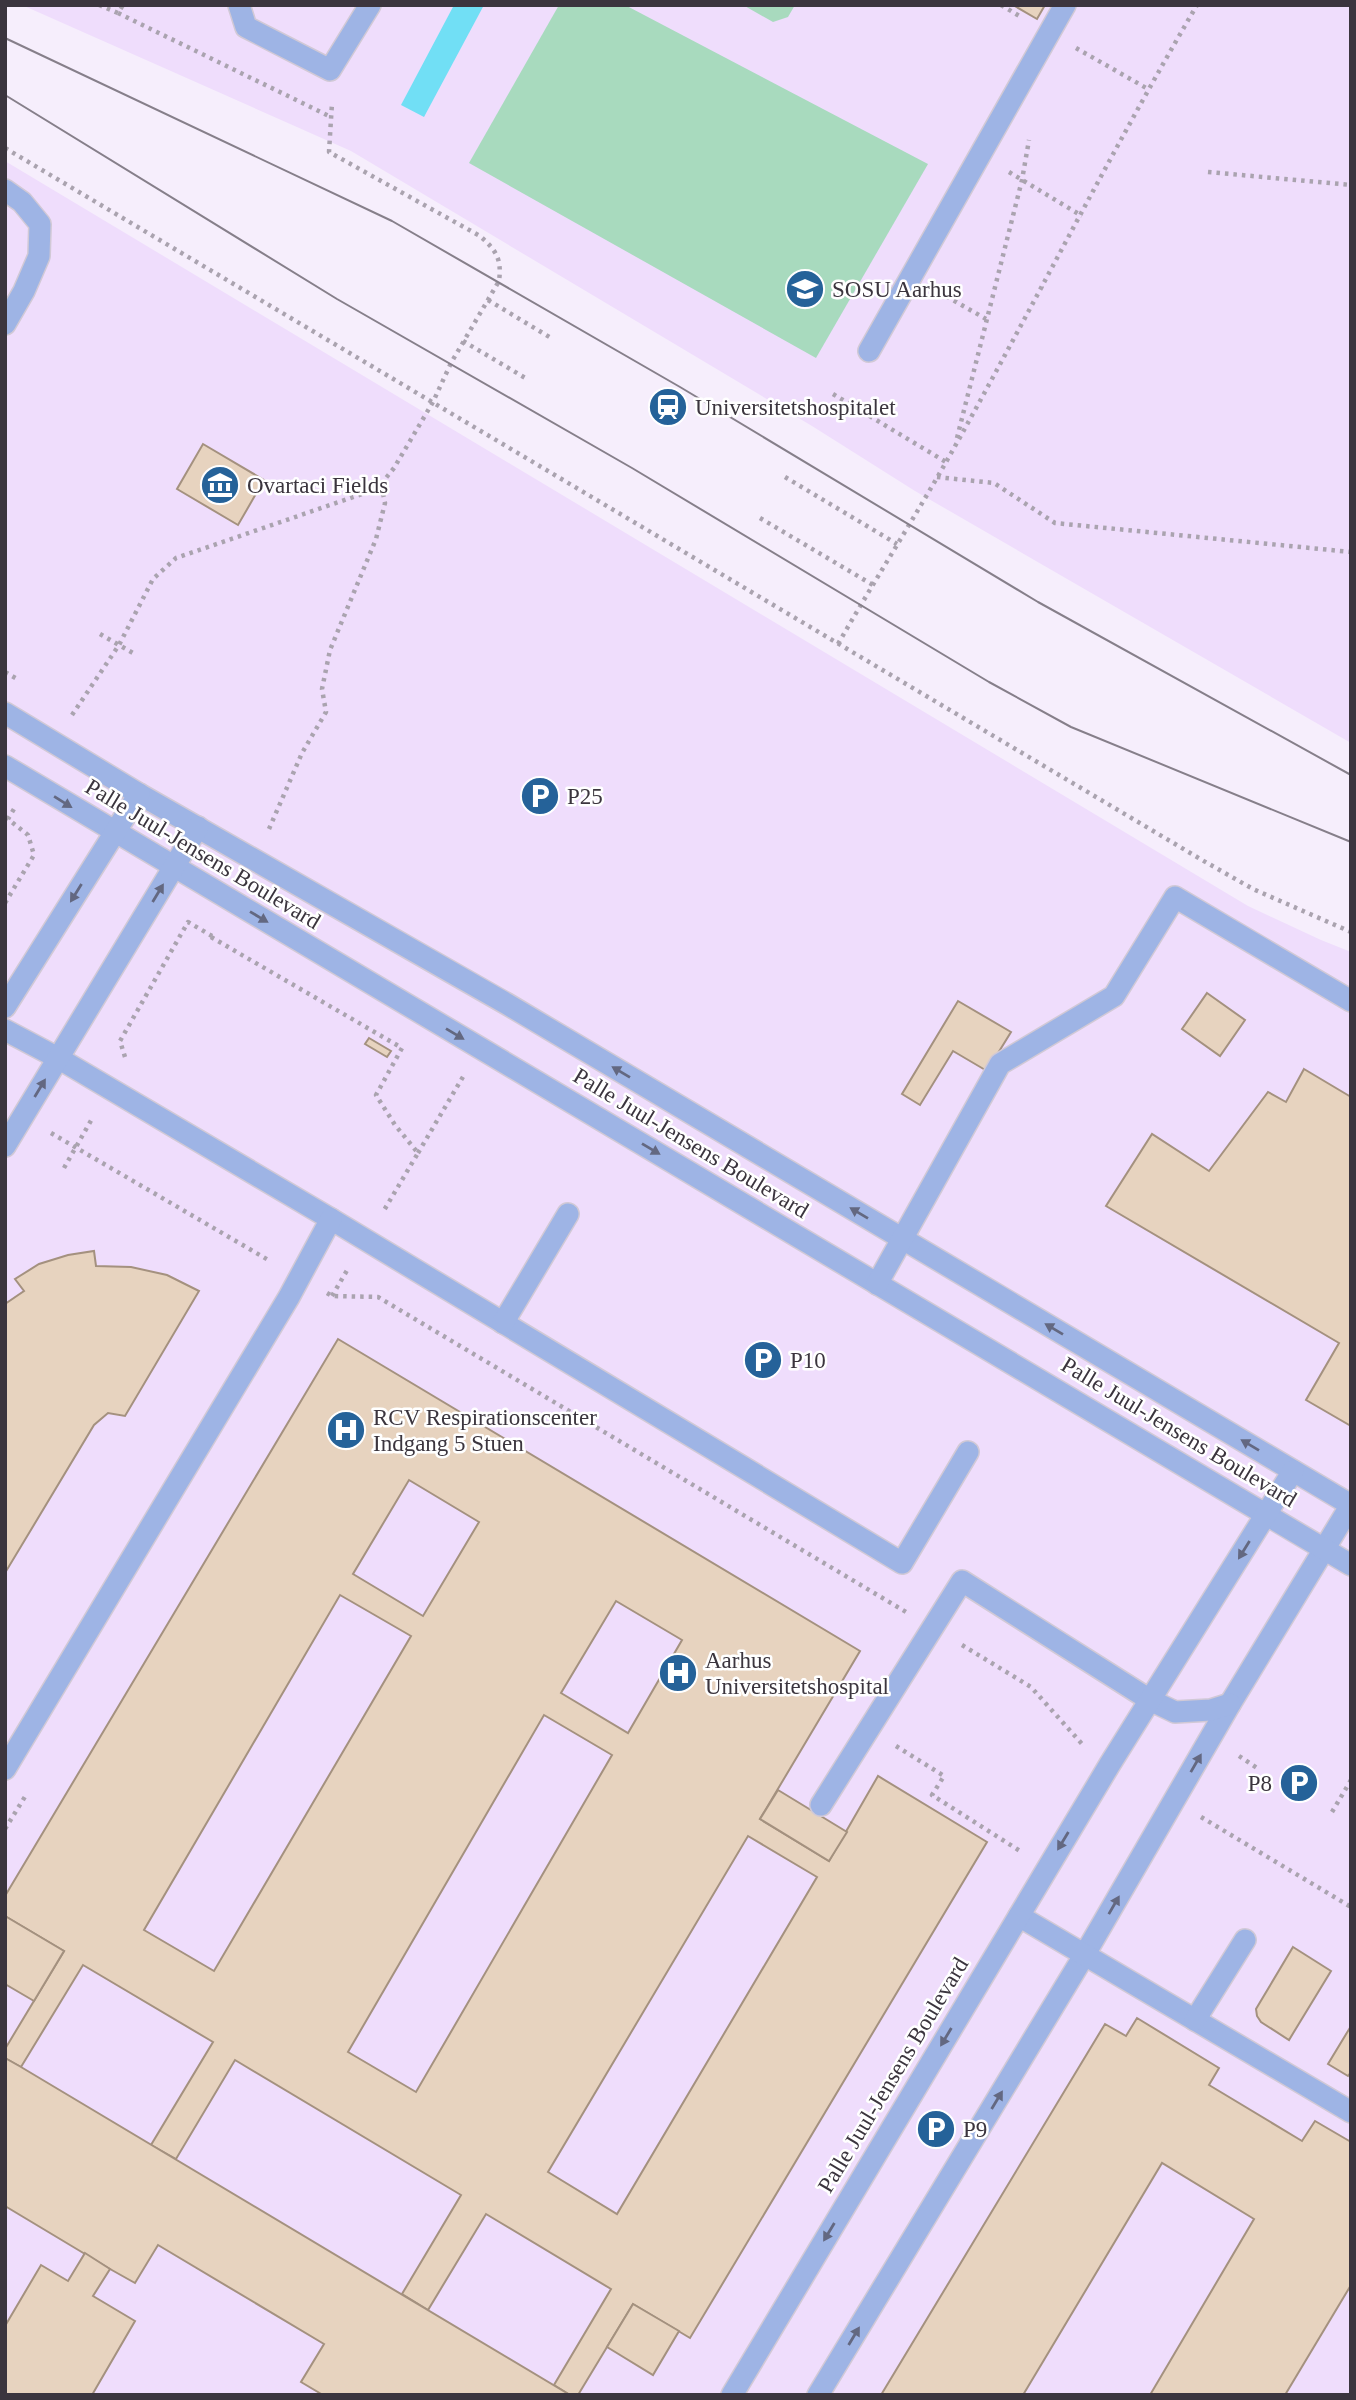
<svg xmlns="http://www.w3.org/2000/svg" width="1356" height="2400" viewBox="0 0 1356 2400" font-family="'Times New Roman',serif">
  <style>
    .built { fill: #efddfc }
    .green { fill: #a8dabe }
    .water { fill: #71dff5 }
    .building { fill: #e7d3bf; stroke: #a4917f; stroke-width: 2; fill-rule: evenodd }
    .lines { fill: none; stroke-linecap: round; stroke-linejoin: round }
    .minor-casing { stroke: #d1c9d6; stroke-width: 24 }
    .path { stroke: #aaa3af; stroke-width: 4.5; stroke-dasharray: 3.5 5; stroke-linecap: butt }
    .minor { stroke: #9eb4e5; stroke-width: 21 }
    .tram { stroke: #867f8a; stroke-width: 2 }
    .oneway { fill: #636881 }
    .labels { text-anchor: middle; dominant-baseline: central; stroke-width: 5; stroke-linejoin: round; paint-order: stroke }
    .poi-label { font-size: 23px; fill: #3b353e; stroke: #fff; text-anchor: start }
    .street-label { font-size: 23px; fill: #3b353e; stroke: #fff }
  </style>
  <rect width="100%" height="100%" fill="#f6eefc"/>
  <!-- built -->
  <g class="built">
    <polygon points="22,5 1351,5 1351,743 915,491 812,426 351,151"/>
    <polygon points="5,161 1248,906 1321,940 1351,952 1351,2395 5,2395"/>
  </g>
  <!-- green -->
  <g class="green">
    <polygon points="559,5 625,5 928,164 816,358 469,163"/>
    <polygon points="743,5 795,5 788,17 773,22"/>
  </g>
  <!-- water -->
  <polygon class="water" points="454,5 484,5 424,117 401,105"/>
  <!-- building -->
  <g class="building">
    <polygon points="1013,5 1045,5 1037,19"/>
    <polygon points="203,444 264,480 238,525 177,489"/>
    <polygon points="1207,993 1245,1020 1220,1056 1182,1029"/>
    <polygon points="958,1001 1011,1032 987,1071 953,1051 920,1105 902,1094"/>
    <polygon points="369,1038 391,1051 387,1057 365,1044"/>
    <polygon points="1304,1069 1351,1097 1351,1426 1306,1400 1339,1343 1106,1206 1152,1134 1209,1171 1268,1092 1286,1102"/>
    <polygon points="94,1251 96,1266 131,1267 167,1275 199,1291 125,1416 108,1413 94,1425 5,1573 5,1304 24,1291 15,1279 39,1264 68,1255"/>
    <path d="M338,1339L860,1651L760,1819L829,1861L878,1776L987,1842L690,2338L633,2304L578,2395H570L554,2385L611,2289L486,2214L428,2310L402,2294L461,2195L235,2060L176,2159L151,2145L213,2042L83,1965L21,2067L5,2058V2049L64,1951L5,1916V1896ZM409,1480L479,1522L423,1616L353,1574ZM340,1595L411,1636L214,1971L144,1930ZM616,1601L682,1640L628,1733L561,1693ZM544,1715L612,1755L416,2092L348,2052ZM748,1836L817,1877L617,2214L548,2172Z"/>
    <polygon points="778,1790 847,1832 829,1861 760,1819"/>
    <polygon points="5,1916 64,1951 34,2001 5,1984"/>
    <polygon points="1293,1947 1331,1971 1289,2040 1261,2022 1257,2016 1256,2009"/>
    <polygon points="1137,2018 1219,2068 1209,2085 1302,2141 1315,2121 1351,2142 1351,2285 1285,2395 1150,2395 1254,2219 1162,2163 1023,2395 881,2395 1105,2024 1126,2036"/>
    <polygon points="1351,2026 1351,2072 1348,2076 1328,2064"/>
    <polygon points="5,2058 21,2067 570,2395 323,2395 301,2382 324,2344 158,2245 135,2283 110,2269 5,2206"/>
    <polygon points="85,2253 110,2269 93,2296 135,2321 92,2395 5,2395 5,2326 41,2265 68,2281"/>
    <polygon points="633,2304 679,2331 653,2375 607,2347"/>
  </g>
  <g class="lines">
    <!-- minor casing -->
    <g class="minor-casing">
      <g id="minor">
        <polyline points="239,5 246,27 330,70 370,5"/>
        <polyline points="5,190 22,202 40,224 39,256 24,291 5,324"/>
        <polyline points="869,351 1065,5"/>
        <polyline points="5,713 139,794 507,1004 1351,1505 1230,1704 1085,1954 818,2395"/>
        <polyline points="5,766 1351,1565"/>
        <polyline points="5,1007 139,794"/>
        <polyline points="5,1030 58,1058 331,1219 902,1563 968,1452"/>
        <polyline points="5,1146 198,827"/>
        <polyline points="877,1284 1000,1064 1114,996 1175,897 1351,1001"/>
        <polyline points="503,1323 568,1214"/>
        <polyline points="5,1769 289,1297 331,1219"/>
        <polyline points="821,1805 962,1581 1150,1700 1175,1712 1211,1710 1230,1704"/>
        <polyline points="1019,1916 1351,2112"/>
        <polyline points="1195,2020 1245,1940"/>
        <polyline points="732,2395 1110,1764 1293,1471"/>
      </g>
    </g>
    <!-- path -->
    <g class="path">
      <polyline points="99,5 118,13 123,5"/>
      <polyline points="1001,5 1021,17"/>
      <polyline points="118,13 331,117"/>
      <polyline points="1076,48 1148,89"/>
      <polyline points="5,148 1202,860 1253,889 1351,932"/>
      <polyline points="1009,172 1082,216"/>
      <polyline points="1208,172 1351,185"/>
      <polyline points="939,292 986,319"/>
      <polyline points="488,300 551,338"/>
      <polyline points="463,341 527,379"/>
      <polyline points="833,394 946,462"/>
      <polyline points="957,438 1022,180 1029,140"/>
      <polyline points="785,477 897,544"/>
      <polyline points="937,477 994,483 1055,523 1351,552"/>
      <polyline points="760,518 873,585"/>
      <polyline points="100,634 133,653"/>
      <path d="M838,644C876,578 917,514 954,448C1036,301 1112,150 1197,5"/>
      <polyline points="5,672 19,680"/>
      <path d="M72,715L119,645L153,579L176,558L362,494L381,484L394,468L433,402L451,363L499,281C502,259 496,250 480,236L329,152L332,103"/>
      <polyline points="269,829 302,753 326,712 322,689 330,650 376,539 385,503 381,484"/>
      <polyline points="5,903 34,855 28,835 8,819 14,809"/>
      <polyline points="211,937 402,1048 376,1095 395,1125 418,1153 383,1212"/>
      <polyline points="125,1057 120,1041 188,922 212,936"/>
      <polyline points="51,1133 270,1261"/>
      <polyline points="418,1153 464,1075"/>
      <polyline points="64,1168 93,1117"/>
      <polyline points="327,1293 332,1296 378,1297 906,1612"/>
      <polyline points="332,1296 349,1267"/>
      <polyline points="962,1645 1031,1687 1083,1745"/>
      <polyline points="838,1687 852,1695"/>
      <polyline points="896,1746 944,1776 932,1795 1020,1851"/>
      <polyline points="1239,1756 1257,1768"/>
      <polyline points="1332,1812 1351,1780"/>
      <polyline points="1201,1817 1351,1907"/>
      <polyline points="5,1829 26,1795"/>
    </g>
    <!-- minor -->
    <use href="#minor" class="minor"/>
    <!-- tram -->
    <g class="tram">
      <polyline points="5,38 392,221 680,387 1038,602 1351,775"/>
      <polyline points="5,95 337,299 632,468 989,682 1071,727 1351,842"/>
    </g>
  </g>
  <!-- one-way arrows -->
  <defs><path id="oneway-solid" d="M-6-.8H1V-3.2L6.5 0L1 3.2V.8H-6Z" transform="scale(1.75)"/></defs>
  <g class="oneway">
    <use href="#oneway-solid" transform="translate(63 802) rotate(32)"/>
    <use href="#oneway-solid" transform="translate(76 893) rotate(122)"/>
    <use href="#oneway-solid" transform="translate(158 893) rotate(-59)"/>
    <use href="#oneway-solid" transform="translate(259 917) rotate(31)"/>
    <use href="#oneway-solid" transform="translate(455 1034) rotate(31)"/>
    <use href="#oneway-solid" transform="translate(621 1072) rotate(-149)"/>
    <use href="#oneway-solid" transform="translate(40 1088) rotate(-59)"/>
    <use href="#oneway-solid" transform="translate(651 1149) rotate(31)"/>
    <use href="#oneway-solid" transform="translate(859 1213) rotate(-149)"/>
    <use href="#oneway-solid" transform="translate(1054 1329) rotate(-149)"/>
    <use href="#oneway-solid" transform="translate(1250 1445) rotate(-149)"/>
    <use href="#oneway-solid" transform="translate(1244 1550) rotate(122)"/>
    <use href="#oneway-solid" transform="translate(1196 1763) rotate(-60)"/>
    <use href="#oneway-solid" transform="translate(1063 1841) rotate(121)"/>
    <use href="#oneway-solid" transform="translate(1114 1905) rotate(-60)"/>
    <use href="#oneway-solid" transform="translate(946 2037) rotate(121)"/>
    <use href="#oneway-solid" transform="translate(997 2100) rotate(-59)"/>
    <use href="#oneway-solid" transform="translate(829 2232) rotate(121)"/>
    <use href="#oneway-solid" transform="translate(854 2336) rotate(-59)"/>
  </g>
  <!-- icons -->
  <defs>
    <g id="university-disc" transform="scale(2.0125)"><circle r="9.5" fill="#256299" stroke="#fff"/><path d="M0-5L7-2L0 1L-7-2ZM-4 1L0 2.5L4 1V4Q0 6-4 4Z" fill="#fff"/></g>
    <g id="station-disc" transform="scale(2.0125)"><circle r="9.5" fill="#256299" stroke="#fff"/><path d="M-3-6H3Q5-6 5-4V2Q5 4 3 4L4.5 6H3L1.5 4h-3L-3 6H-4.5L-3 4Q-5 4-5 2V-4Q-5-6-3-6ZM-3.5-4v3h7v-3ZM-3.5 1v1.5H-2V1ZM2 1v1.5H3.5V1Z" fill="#fff"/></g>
    <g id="museum-disc" transform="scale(2.0125)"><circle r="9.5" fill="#256299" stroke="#fff"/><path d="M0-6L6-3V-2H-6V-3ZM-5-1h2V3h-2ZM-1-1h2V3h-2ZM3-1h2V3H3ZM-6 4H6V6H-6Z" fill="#fff"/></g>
    <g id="parking-disc" transform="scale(2.0125)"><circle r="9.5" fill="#256299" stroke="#fff"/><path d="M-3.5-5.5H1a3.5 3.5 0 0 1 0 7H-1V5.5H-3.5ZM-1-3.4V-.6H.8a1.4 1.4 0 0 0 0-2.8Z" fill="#fff"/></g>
    <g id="hospital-disc" transform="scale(2.0125)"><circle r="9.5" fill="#256299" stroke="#fff"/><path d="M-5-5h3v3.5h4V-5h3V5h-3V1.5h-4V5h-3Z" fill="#fff"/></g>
  </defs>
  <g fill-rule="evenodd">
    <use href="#university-disc" x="805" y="289"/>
    <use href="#station-disc" x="668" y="407"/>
    <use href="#museum-disc" x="220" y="485"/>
    <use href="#parking-disc" x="540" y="796"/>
    <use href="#parking-disc" x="763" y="1360"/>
    <use href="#hospital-disc" x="346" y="1430"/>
    <use href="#hospital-disc" x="678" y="1673"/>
    <use href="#parking-disc" x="1299" y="1783"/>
    <use href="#parking-disc" x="936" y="2129"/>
  </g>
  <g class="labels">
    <!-- poi labels -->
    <g class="poi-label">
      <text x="832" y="289">SOSU Aarhus</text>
      <text x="695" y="407">Universitetshospitalet</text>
      <text x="247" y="485">Ovartaci Fields</text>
      <text x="567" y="796">P25</text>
      <text x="790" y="1360">P10</text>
      <text x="373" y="1417">RCV Respirationscenter<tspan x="373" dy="26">Indgang 5 Stuen</tspan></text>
      <text x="705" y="1660">Aarhus<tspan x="705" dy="26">Universitetshospital</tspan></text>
      <text x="1272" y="1783" text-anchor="end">P8</text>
      <text x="963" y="2129">P9</text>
    </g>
    <!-- street labels -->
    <g class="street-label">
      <text transform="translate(203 854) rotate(31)">Palle Juul-Jensens Boulevard</text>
      <text transform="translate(691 1143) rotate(31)">Palle Juul-Jensens Boulevard</text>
      <text transform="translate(1179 1432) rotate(31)">Palle Juul-Jensens Boulevard</text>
      <text transform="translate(893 2075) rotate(-59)">Palle Juul-Jensens Boulevard</text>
    </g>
  </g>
  <!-- border -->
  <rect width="1356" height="2400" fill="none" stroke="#3b353e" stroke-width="14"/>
</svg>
